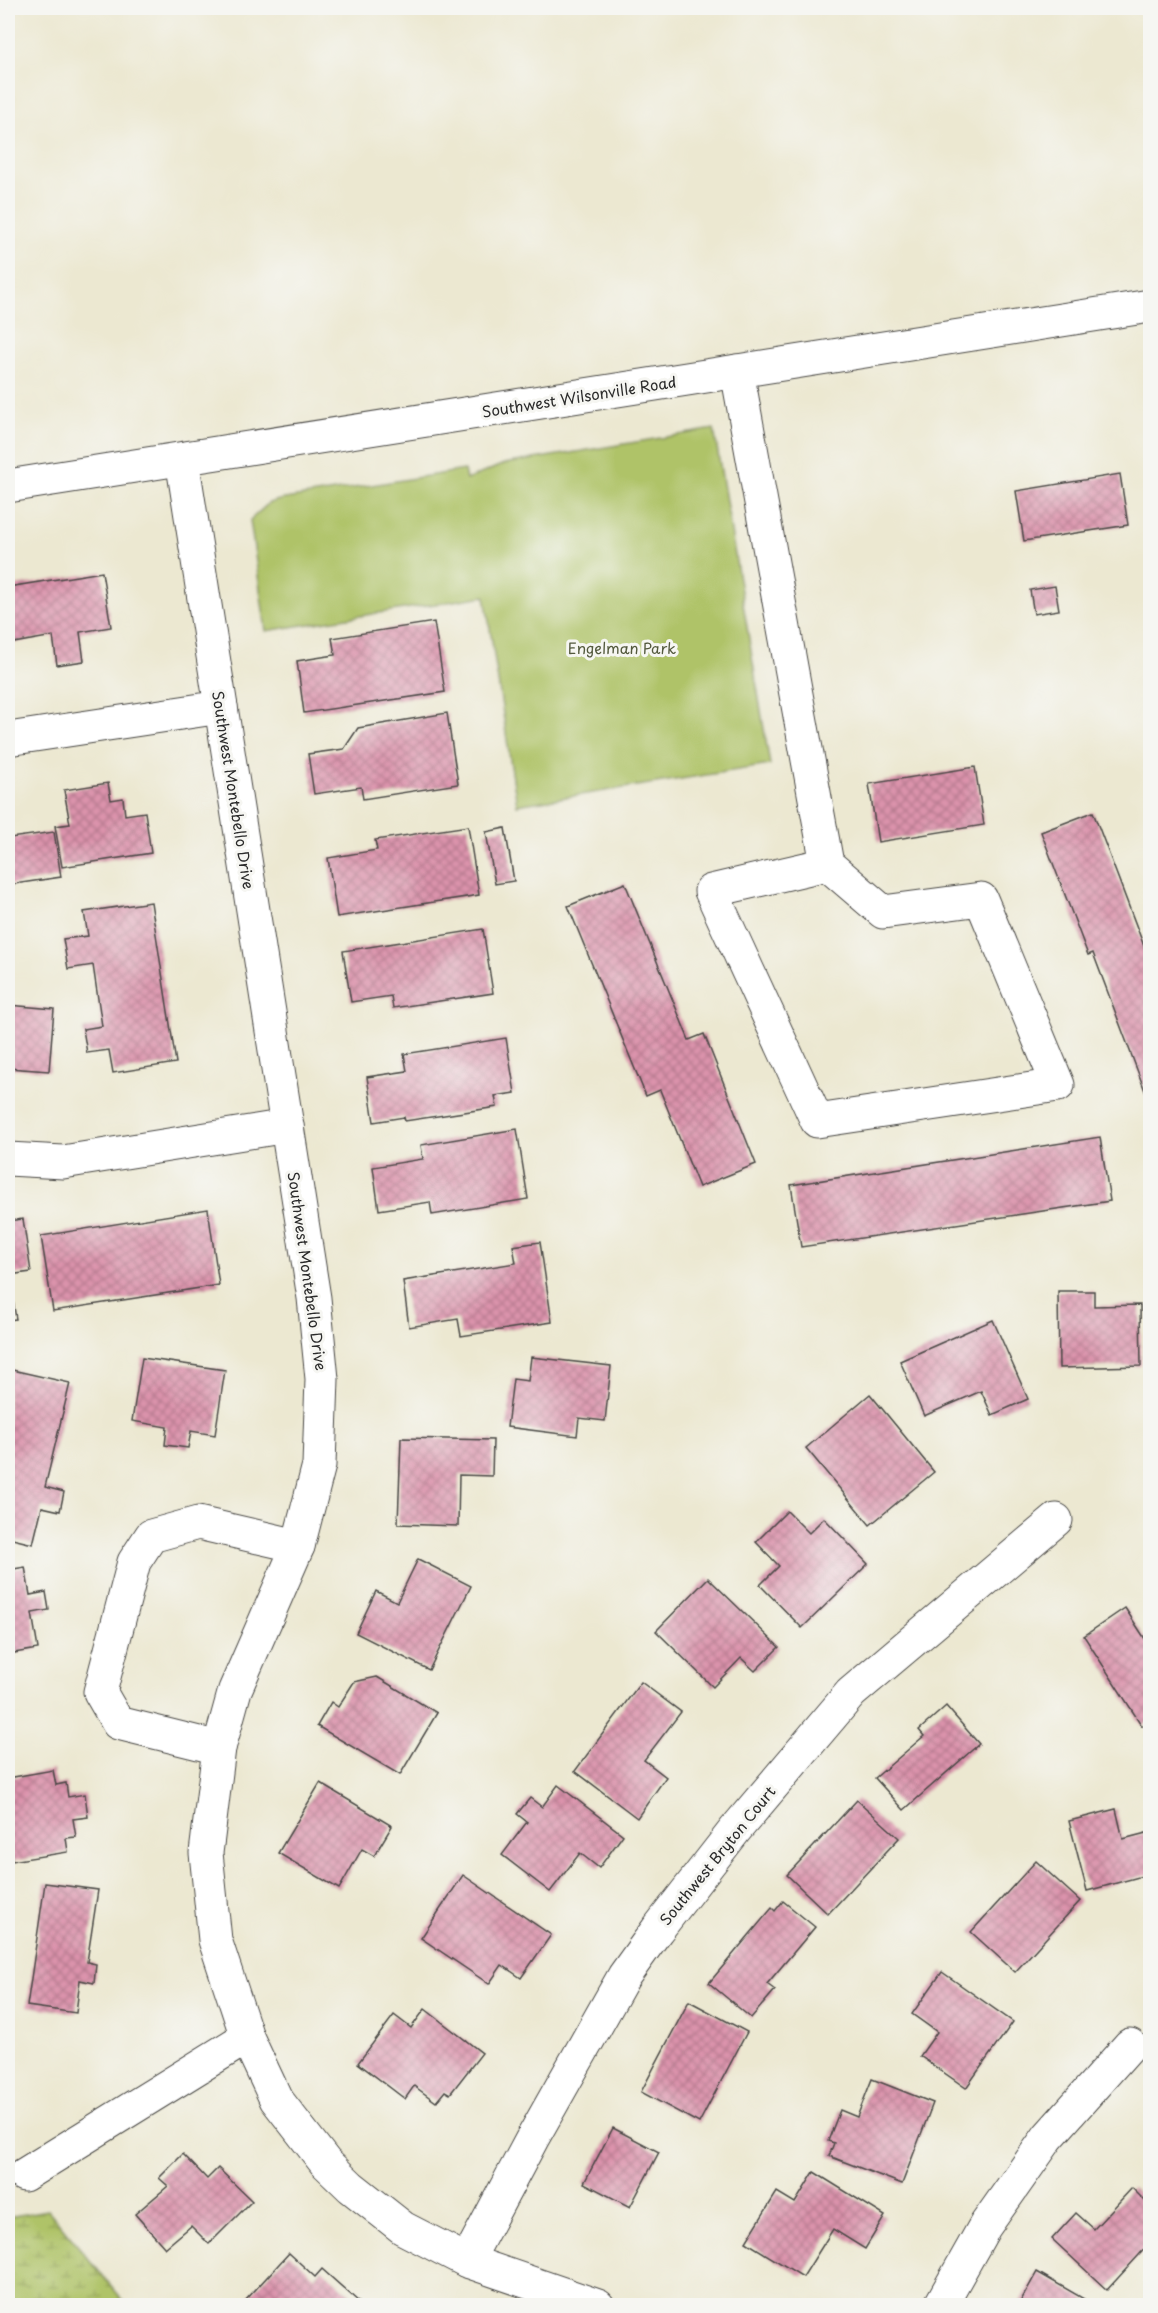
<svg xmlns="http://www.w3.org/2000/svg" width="1158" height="2313" viewBox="0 0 1158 2313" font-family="'Playpen Sans',sans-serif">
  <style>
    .green { fill: #afc367; stroke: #6d7749; stroke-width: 1.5 }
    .wetland { fill: url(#wetland-marsh); stroke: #6d7749; stroke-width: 1.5 }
    .building { fill: url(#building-cross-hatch) }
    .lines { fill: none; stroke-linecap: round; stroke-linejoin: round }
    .minor-casing { stroke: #484744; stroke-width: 35 }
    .major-casing { stroke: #484744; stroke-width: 35 }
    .minor { stroke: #fff; stroke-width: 33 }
    .major { stroke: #fff; stroke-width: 33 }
    .labels { text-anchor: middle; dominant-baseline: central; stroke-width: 6; stroke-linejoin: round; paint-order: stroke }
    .street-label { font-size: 15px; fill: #2b2b2b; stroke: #f6f6f2 }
    .park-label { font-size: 15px; fill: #53593d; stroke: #f6f6f2 }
  </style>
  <defs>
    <pattern id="wetland-marsh" width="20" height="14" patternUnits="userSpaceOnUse" patternTransform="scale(1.5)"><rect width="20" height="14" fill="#afc367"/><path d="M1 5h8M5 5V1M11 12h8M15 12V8" fill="none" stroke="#8f9f55"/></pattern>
    <pattern id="building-cross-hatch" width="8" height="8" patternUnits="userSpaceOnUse" patternTransform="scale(1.5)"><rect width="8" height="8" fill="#db93ac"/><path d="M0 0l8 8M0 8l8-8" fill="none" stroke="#b2788c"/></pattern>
  </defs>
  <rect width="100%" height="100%" fill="#f6f6f2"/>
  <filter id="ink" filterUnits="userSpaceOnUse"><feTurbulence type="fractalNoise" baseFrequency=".0167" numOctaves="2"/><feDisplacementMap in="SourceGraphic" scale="12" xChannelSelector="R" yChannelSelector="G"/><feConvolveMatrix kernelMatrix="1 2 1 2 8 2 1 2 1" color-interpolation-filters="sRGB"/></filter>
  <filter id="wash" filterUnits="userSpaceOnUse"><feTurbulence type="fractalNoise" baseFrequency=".008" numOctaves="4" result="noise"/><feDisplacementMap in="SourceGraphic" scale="24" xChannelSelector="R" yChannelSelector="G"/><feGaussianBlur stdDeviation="1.35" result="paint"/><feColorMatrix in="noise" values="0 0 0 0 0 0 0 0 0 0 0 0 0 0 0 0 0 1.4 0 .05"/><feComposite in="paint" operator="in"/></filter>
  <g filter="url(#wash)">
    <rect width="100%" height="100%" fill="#ece8d1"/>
    <!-- green -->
    <polygon class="green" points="714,429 770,765 517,805 485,596 266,631 250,520 269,503 279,500 464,470 466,480 504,464"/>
    <!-- wetland -->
    <polygon class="wetland" points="48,2210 127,2305 8,2305 8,2217"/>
    <g id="blocks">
      <!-- building -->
      <g class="building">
        <polygon points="1120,474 1128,525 1024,541 1016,491"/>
        <polygon points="102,572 111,627 80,632 84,661 57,665 53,636 8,644 8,587"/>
        <polygon points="1055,586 1059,610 1034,614 1030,590"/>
        <polygon points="434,622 445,692 304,713 297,661 335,655 332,638"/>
        <polygon points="447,713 458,784 363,799 361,787 314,794 308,754 344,749 358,728"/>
        <polygon points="975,767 984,825 878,842 869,784"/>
        <polygon points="108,783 111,800 123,798 125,815 145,812 151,853 62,867 55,826 70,824 64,790"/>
        <polygon points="1093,812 1150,962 1150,1104 1093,953 1088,955 1041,832"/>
        <polygon points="468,826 479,895 337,917 328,858 377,850 375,840"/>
        <polygon points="8,828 10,838 54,832 61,877 8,885"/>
        <polygon points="505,828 514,881 495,884 486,832"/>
        <polygon points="625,883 689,1040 704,1034 756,1164 699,1187 660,1090 646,1096 568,906"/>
        <polygon points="151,902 176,1063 113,1073 109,1050 87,1053 83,1029 102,1026 93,965 68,969 63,939 88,936 84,912"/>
        <polygon points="483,929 493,993 393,1008 391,996 351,1002 343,951"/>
        <polygon points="8,1005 54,1009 49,1071 8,1068"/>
        <polygon points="506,1038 515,1093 495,1096 497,1107 405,1121 404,1117 374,1122 367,1077 407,1071 404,1054"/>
        <polygon points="517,1129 528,1199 432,1215 430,1202 379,1210 373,1167 423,1159 421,1145"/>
        <polygon points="1100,1137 1110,1201 801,1247 791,1185"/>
        <polygon points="208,1209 219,1285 53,1311 41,1236"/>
        <polygon points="23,1219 31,1272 9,1275 16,1319 8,1320 8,1221"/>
        <polygon points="540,1242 552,1322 461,1336 458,1319 409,1327 403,1281 516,1263 513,1246"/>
        <polygon points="1058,1291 1094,1291 1094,1306 1140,1305 1141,1366 1059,1368"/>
        <polygon points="993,1320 1028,1399 992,1415 981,1391 924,1416 900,1361"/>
        <polygon points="531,1357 611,1366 605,1421 579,1418 577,1436 507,1427 513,1379 528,1381"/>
        <polygon points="142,1358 225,1370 215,1435 191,1431 188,1448 165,1445 167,1427 132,1421"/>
        <polygon points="8,1369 70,1383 45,1487 64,1492 60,1511 42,1507 33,1544 8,1538"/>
        <polygon points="870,1394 934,1472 870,1525 806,1448"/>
        <polygon points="401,1438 493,1440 492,1476 459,1475 458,1526 398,1524"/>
        <polygon points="787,1511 809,1533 824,1518 868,1564 802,1628 760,1585 779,1566 756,1542"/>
        <polygon points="418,1559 471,1586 429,1670 356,1633 376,1591 397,1602"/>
        <polygon points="25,1567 30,1595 46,1592 49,1610 32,1613 38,1649 8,1654 8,1570"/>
        <polygon points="708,1578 779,1647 755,1671 741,1658 713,1687 656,1631"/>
        <polygon points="1125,1608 1149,1645 1150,1644 1150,1721 1142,1726 1084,1636"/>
        <polygon points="377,1677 437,1713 400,1775 317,1726 331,1702 338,1707 354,1682"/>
        <polygon points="641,1682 681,1712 644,1760 666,1777 637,1818 575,1771"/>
        <polygon points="946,1706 979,1744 904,1810 875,1778 924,1736 919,1730"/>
        <polygon points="53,1770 56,1785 66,1783 68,1797 85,1794 88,1817 73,1819 76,1837 66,1838 68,1852 12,1861 8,1837 8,1778"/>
        <polygon points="320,1783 392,1826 374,1856 362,1849 339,1889 278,1853"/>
        <polygon points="558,1785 623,1835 599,1868 580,1853 550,1892 502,1855 527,1822 517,1814 530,1798 542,1807"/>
        <polygon points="857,1800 899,1838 828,1914 787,1875"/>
        <polygon points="1116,1809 1123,1839 1150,1832 1150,1874 1087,1891 1069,1821"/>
        <polygon points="1036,1861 1080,1901 1015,1972 971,1932"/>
        <polygon points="463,1875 551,1935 521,1978 502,1965 489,1984 421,1938"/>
        <polygon points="45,1883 98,1890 87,1962 96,1964 94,1983 80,1980 76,2013 27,2006"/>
        <polygon points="783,1901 815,1927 767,1984 775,1990 751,2018 709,1983 772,1908 775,1911"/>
        <polygon points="942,1972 1013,2022 966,2088 920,2056 937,2032 912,2014"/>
        <polygon points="689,2001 747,2032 699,2123 641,2092"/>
        <polygon points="425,2009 482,2053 450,2094 445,2091 436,2102 414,2086 405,2099 358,2063 394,2015 411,2028"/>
        <polygon points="872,2079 933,2103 902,2184 829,2156 834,2143 828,2141 840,2110 857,2117"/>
        <polygon points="613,2128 659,2152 630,2207 584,2183"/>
        <polygon points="183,2154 207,2179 218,2168 252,2201 209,2244 191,2226 165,2248 135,2214 168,2186 159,2178"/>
        <polygon points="814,2172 885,2216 865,2249 833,2229 803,2277 746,2242 777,2192 795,2203"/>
        <polygon points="1132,2188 1150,2206 1150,2243 1107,2290 1052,2239 1076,2213 1094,2229"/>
        <polygon points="289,2253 315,2277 322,2269 359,2302 356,2306 250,2306 245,2301"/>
        <polygon points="1037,2272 1091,2303 1090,2306 1018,2306"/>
      </g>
    </g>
  </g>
  <g filter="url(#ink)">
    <use href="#blocks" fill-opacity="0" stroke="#484744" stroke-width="1.5"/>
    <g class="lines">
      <!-- minor casing -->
      <g class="minor-casing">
        <g id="minor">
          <polyline points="737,371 827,864 711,891 817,1121 1058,1085 981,899 883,912 827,864"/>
          <polyline points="182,459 314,1298 322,1379 319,1465 298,1546 235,1690 219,1748 206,1853 215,1940 247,2037 276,2099 325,2162 351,2187 403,2228 467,2261 598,2306"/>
          <polyline points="8,739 221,707"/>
          <polyline points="8,1159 63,1162 287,1126"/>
          <polyline points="219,1748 118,1723 100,1692 134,1562 151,1536 198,1523 298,1546"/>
          <polyline points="24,2175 247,2037"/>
          <polyline points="467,2261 532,2139 624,1976 657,1930 735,1830 851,1693 1056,1520"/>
          <polyline points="940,2306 985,2226 1048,2137 1130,2045"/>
        </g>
      </g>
      <!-- major casing -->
      <g class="major-casing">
        <polyline id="major" points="8,486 1150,306"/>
      </g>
      <!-- minor -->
      <use href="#minor" class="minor"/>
      <!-- major -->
      <use href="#major" class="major"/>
    </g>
  </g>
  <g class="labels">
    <!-- street labels -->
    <g class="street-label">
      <text transform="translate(579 396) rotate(-9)">Southwest Wilsonville Road</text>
      <text transform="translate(234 790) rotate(81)">Southwest Montebello Drive</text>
      <text transform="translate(308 1271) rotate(82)">Southwest Montebello Drive</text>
      <text transform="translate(717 1855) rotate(-51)">Southwest Bryton Court</text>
    </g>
    <!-- park labels -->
    <g class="park-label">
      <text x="622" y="647">Engelman Park</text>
    </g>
  </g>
  <!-- margin -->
  <rect width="1158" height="2313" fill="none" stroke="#f6f6f2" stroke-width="30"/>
</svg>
